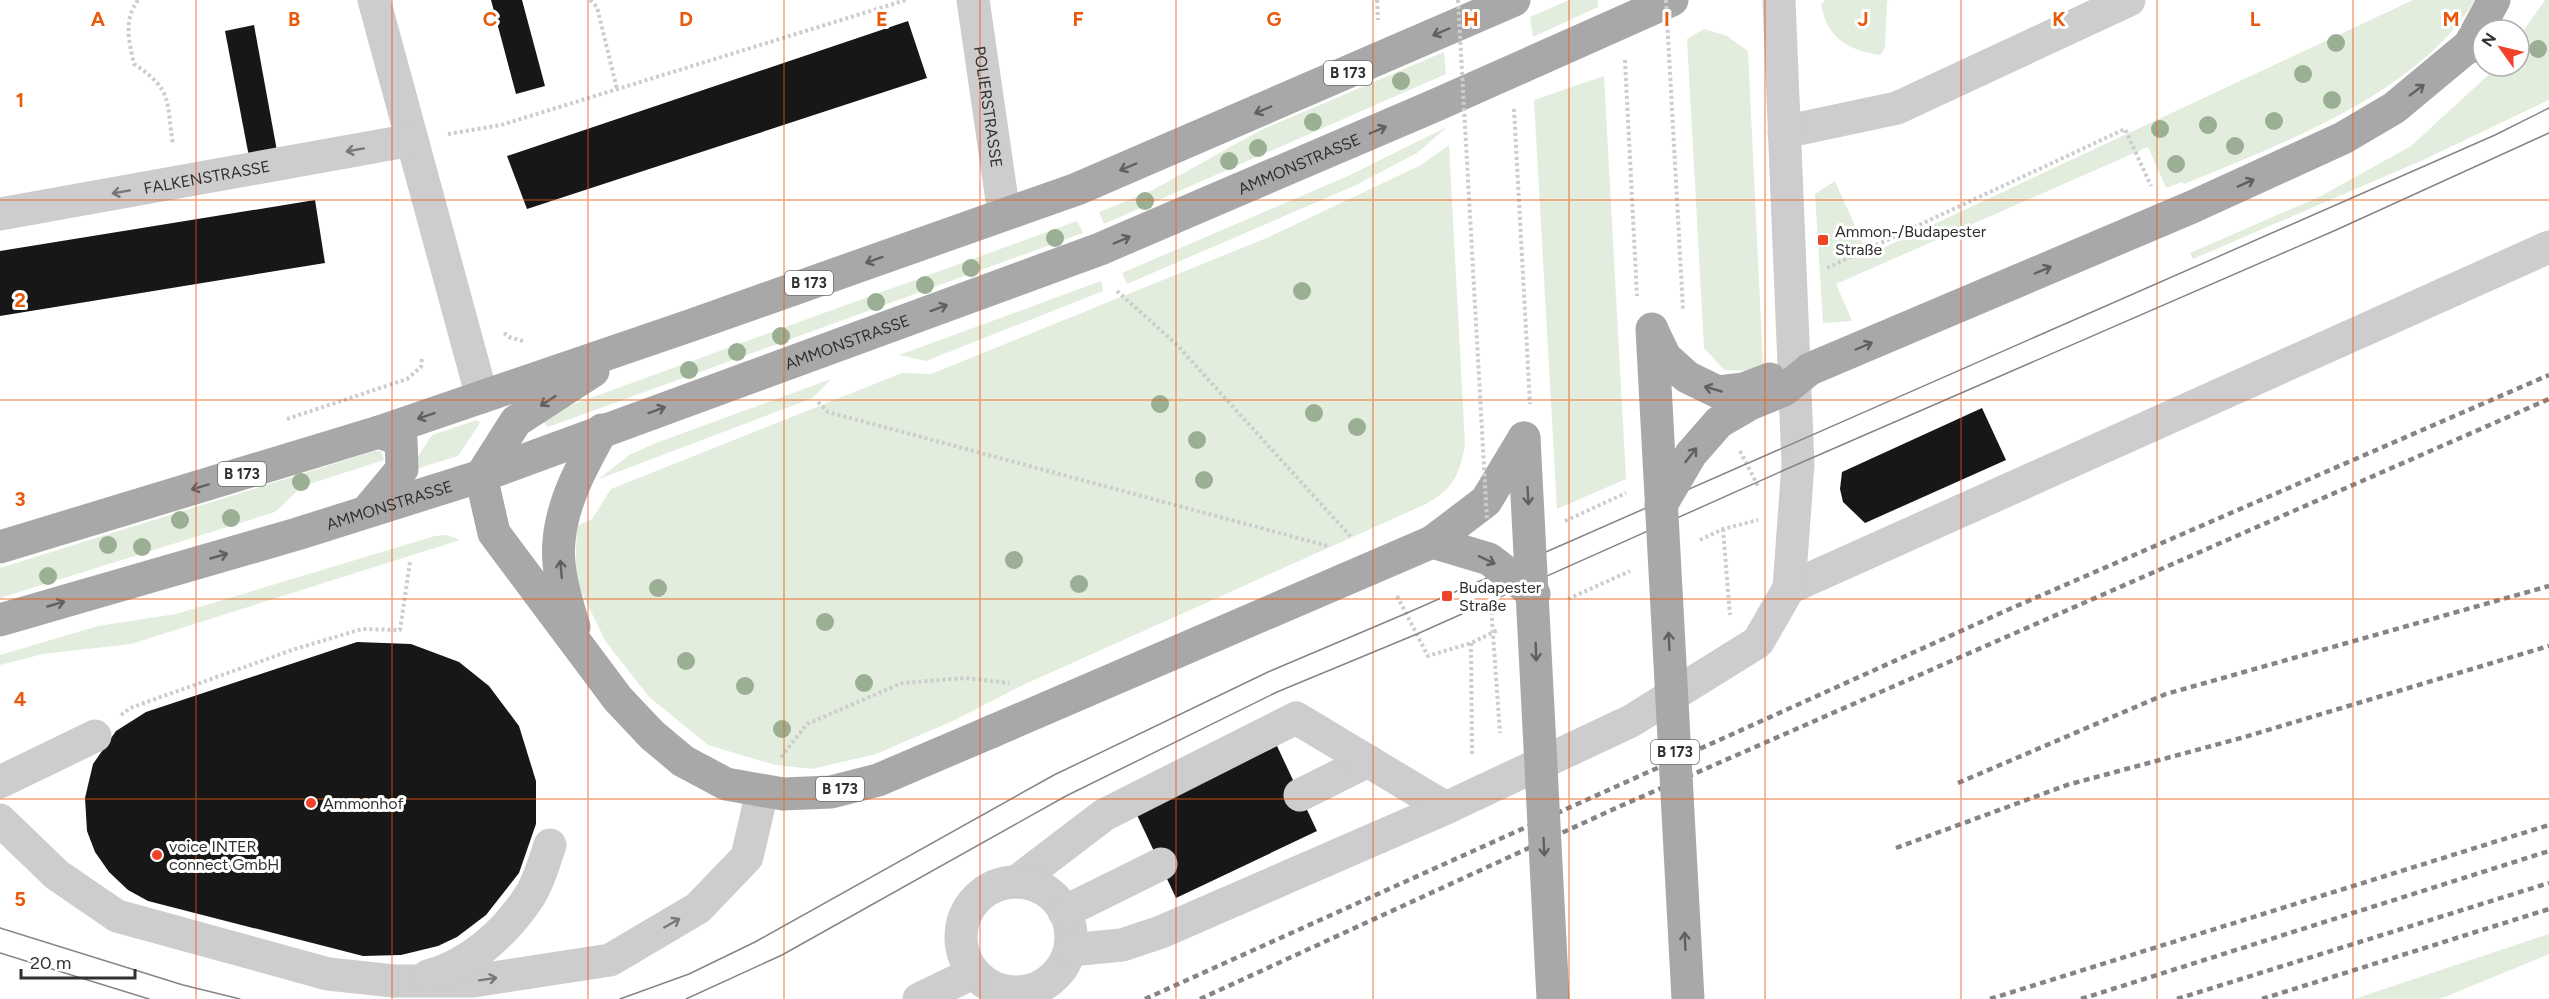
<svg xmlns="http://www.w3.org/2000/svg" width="2549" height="999" viewBox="0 0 2549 999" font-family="Figtree,sans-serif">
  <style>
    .green { fill: #e2eddd }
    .building { fill: #171717 }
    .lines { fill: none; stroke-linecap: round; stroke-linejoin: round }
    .path { stroke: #cdcdcd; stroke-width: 4; stroke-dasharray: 3 3; stroke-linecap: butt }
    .minor { stroke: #cdcdcd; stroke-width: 33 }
    .major { stroke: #a8a8a8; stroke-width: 33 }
    .tram { stroke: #858585; stroke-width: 1.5 }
    .rail { stroke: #858585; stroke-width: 4.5; stroke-dasharray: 6 4.5; stroke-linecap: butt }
    .path-bridge { stroke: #cdcdcd; stroke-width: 4; stroke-dasharray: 3 3; stroke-linecap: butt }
    .major-bridge { stroke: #a8a8a8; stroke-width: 33 }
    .tree { fill: #9aaf93 }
    .oneway { stroke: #606060 }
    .oneway2 { stroke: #777 }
    .grid { fill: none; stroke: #e8590c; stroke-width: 1.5; stroke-opacity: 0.55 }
    .poi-dot { fill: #f04129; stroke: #fff; stroke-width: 2 }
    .labels { text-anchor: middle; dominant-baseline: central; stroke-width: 6; stroke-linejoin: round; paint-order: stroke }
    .shield { fill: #fff; stroke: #6e6e6e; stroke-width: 1.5 }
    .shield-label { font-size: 15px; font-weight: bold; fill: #303030 }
    .street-label { font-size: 16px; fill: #303030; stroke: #fff }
    .poi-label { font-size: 16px; fill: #303030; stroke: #fff; text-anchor: start }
    .grid-label { font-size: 20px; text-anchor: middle; font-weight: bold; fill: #e8590c; stroke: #fff; stroke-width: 6; stroke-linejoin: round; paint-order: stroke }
  </style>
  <rect width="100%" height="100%" fill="#fff"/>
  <!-- green -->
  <g class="green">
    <polygon points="1569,0 1598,0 1598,7 1533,37 1530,17"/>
    <path d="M1825,0H1890L1887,1L1885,48L1880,55C1848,50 1828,39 1821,5Z"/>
    <path d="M2413,0H2475C2418,94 2281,144 2184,184L2182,182L2166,188L2148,147L1836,284L1852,321L1823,323L1815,194L1835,181L1868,255Z"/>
    <polygon points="2545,0 2549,0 2549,100 2423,160 2193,259 2190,253 2321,196 2411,146 2498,66 2519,66 2519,37"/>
    <polygon points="1704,29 1727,36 1748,51 1763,365 1748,371 1724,370 1704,348 1687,39"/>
    <polygon points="1444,52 1446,74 1104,224 1099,212 1153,190 1261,130"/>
    <polygon points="1604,76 1626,479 1557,509 1534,100"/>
    <polygon points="1447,127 1417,153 1354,186 1127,284 1122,273 1350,175"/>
    <path d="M1449,145L1465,445C1459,476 1454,488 1426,504L1023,685L955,720L876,754L812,769L775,765L708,745L649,697L606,642L575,579L577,526L592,519L611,489L902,373L931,374L1269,237L1421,165Z"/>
    <polygon points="1077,221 1083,233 548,427 542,421 563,408"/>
    <polygon points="1101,281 1103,291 926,361 899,355"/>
    <polygon points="831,379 813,398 599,479 629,455 656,443"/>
    <polygon points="477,420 480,423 458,456 413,470 411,467 432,435"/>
    <polygon points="375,451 381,451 384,460 303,486 275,512 0,598 0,568"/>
    <polygon points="447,535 460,540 131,644 43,654 0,665 0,655 98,626 176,614 435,536"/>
    <polygon points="2549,934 2549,954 2440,999 2354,999"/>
  </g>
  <!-- building -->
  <g class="building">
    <polygon points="491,0 522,0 545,86 516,94"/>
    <polygon points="908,21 927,78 527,209 507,156"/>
    <polygon points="254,25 277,151 249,157 225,31"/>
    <polygon points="315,200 325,263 0,316 0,251"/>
    <polygon points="1982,408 2006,460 1865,523 1843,502 1840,489 1842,472"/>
    <polygon points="357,642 411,644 459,662 489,686 519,726 536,781 536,824 519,873 486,915 457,937 438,946 401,955 363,956 148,901 128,890 109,872 95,852 87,831 85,798 93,764 116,731 146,712"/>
    <polygon points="1277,746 1317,831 1176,898 1136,813"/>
  </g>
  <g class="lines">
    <!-- path -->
    <g class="path">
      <path d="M138,0C123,21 129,41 134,64C174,90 166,102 173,145"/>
      <polyline points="590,0 597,7 617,89"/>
      <polyline points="1377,0 1378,20"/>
      <polyline points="1625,60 1637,296"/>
      <polyline points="1514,109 1530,404"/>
      <polyline points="448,134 501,125 906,0"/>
      <polyline points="1827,268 2125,129 2151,186"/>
      <polyline points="1117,291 1176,344 1352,538"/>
      <polyline points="504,333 509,337 526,342"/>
      <polyline points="818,402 828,412 1328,546"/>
      <polyline points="287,419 407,379 421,367 422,357"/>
      <polyline points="1740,451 1758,486"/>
      <polyline points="1565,521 1626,493"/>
      <polyline points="1723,529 1730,615"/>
      <polyline points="1700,540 1723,529 1758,520"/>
      <polyline points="1397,596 1428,656 1471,643 1498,630"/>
      <polyline points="1568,599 1630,571"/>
      <polyline points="1471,643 1472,756"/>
      <polyline points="121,715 130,708 295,649 362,629 400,630 410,562"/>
      <polyline points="781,757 807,724 902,683 965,678 1009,683"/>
    </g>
    <!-- minor -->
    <g class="minor">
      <polyline points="374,0 482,397"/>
      <path id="s1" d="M973,0L1004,214"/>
      <polyline points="1784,132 1897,108 2129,0"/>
      <path id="s2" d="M0,214L412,140"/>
      <polyline points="1789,588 2549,247"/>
      <polyline points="0,782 95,736"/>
      <polyline points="1300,795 1368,761"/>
      <polyline points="0,820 57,875 117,916 328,974 394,981 473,981 610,960 698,908 747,857 762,792"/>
      <polyline points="1016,882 1104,815 1296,718 1446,808"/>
      <circle cx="1016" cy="937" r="55"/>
      <polyline points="1064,912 1161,864"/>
      <polyline points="1070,950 1122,945 1161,932 1446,808 1631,721 1758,642 1789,588 1798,464 1779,0"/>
      <path d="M428,976C470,965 505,933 529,897C539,882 544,862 550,845"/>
      <polyline points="919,999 973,973"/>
    </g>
    <!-- major -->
    <g class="major">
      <polyline points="2468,48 2494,0"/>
      <polyline points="1810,369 2192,207 2343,138 2394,108 2483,34"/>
      <polyline points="593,371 516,421 481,476 494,533 618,699 652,735 683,761 726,784 783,794 831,792 878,780 993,731"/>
      <polyline points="367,511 402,469 401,440 379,432"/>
      <polyline points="1432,542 1486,501 1524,438"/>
      <polyline points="0,547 379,432 689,326 1077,189 1514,0"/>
      <path id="s3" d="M0,620L297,534L481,476L1100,249L1436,105L1672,0"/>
      <path d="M574,627C566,600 556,570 559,541C562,502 583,464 602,430"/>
    </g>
    <!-- tram -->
    <g class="tram">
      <polyline points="0,928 183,985 240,999"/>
      <polyline points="0,953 149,999"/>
      <polyline points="620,999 689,974 755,942 1054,775 1268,672 1407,613 2495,135 2549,108"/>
      <polyline points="686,999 782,955 1066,796 1277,692 1417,634 1798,464 2336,230 2549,133"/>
    </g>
    <!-- rail -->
    <g class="rail">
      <polyline points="1958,783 2166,694 2549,586"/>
      <polyline points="1896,848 2067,785 2241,738 2549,646"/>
      <polyline points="1145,999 2012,608 2549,375"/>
      <polyline points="1200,999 1616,808 2549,399"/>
      <polyline points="1990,999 2549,825"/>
      <polyline points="2081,999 2549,851"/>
      <polyline points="2177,999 2549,883"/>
      <polyline points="2262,999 2549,909"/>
    </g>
    <!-- path-bridge -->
    <g class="path-bridge">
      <polyline points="1458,0 1487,520"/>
      <polyline points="1666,0 1683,309"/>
      <polyline points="1491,606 1500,733"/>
    </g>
    <!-- major-bridge -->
    <g class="major-bridge">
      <polyline points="1652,329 1688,999"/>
      <polyline points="1653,332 1665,357 1687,377 1718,392 1744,389 1770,379"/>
      <polyline points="1524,438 1553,999"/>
      <polyline points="1661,505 1691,454 1719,422 1750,404 1784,390 1810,369"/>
      <polyline points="993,731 1432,542 1489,559 1534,594"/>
    </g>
  </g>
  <!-- trees -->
  <g class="tree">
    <circle cx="2336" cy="43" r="9"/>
    <circle cx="2538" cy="49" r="9"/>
    <circle cx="2303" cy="74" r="9"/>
    <circle cx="1401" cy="81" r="9"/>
    <circle cx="2332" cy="100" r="9"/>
    <circle cx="2274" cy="121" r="9"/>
    <circle cx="1313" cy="122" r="9"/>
    <circle cx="2208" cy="125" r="9"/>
    <circle cx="2160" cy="129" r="9"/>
    <circle cx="2235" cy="146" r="9"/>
    <circle cx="1258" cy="148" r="9"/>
    <circle cx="1229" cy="161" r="9"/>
    <circle cx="2176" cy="164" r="9"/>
    <circle cx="1145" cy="201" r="9"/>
    <circle cx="1055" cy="238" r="9"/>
    <circle cx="971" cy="268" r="9"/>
    <circle cx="925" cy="285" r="9"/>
    <circle cx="1302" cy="291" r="9"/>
    <circle cx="876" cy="302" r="9"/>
    <circle cx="781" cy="336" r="9"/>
    <circle cx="737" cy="352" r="9"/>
    <circle cx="689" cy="370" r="9"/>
    <circle cx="1160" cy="404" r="9"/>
    <circle cx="1314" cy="413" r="9"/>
    <circle cx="1357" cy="427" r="9"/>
    <circle cx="1197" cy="440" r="9"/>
    <circle cx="1204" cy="480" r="9"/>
    <circle cx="301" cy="482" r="9"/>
    <circle cx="231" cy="518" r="9"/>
    <circle cx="180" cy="520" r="9"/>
    <circle cx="108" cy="545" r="9"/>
    <circle cx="142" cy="547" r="9"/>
    <circle cx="1014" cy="560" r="9"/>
    <circle cx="48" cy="576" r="9"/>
    <circle cx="1079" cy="584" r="9"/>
    <circle cx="658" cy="588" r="9"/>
    <circle cx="825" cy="622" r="9"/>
    <circle cx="686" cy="661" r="9"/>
    <circle cx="864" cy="683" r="9"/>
    <circle cx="745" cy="686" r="9"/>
    <circle cx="782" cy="729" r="9"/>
  </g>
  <!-- one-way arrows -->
  <defs><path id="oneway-shaft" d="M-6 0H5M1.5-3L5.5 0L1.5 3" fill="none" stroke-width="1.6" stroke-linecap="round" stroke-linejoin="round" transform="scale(1.5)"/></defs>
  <g class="oneway">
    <use href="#oneway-shaft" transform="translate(1441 32) rotate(157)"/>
    <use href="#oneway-shaft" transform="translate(2417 90) rotate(-37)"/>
    <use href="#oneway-shaft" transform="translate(1263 110) rotate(157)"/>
    <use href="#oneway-shaft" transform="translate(1378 130) rotate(-23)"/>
    <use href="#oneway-shaft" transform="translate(1128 167) rotate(157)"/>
    <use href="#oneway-shaft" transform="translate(2246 183) rotate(-24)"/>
    <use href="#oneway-shaft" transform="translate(1122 240) rotate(-23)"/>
    <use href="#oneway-shaft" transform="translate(874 260) rotate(160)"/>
    <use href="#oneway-shaft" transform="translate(2043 270) rotate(-23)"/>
    <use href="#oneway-shaft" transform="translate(939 308) rotate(-20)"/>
    <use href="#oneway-shaft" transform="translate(1864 346) rotate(-23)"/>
    <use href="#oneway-shaft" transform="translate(1713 389) rotate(-164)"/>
    <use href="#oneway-shaft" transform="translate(548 401) rotate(147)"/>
    <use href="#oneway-shaft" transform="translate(657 410) rotate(-20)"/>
    <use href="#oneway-shaft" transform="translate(426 416) rotate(161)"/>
    <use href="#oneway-shaft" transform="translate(1691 455) rotate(-52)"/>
    <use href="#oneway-shaft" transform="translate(200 487) rotate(163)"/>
    <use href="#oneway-shaft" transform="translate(1528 496) rotate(87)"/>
    <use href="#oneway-shaft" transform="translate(219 556) rotate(-16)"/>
    <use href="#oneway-shaft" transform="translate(1487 560) rotate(25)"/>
    <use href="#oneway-shaft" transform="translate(561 569) rotate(-95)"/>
    <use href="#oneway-shaft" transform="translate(56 604) rotate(-16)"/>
    <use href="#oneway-shaft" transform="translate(1669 641) rotate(-93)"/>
    <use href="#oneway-shaft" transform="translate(1536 652) rotate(88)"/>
    <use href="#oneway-shaft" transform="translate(1544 847) rotate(87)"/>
    <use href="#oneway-shaft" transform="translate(1685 941) rotate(-93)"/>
  </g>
  <g class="oneway2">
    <use href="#oneway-shaft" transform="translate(355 150) rotate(170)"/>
    <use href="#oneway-shaft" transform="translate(121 192) rotate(170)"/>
    <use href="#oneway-shaft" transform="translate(672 923) rotate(-30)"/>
    <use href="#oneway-shaft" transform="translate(488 979) rotate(-9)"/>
  </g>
  <!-- grid -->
  <path class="grid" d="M196,0V999M392,0V999M588,0V999M784,0V999M980,0V999M1176,0V999M1373,0V999M1569,0V999M1765,0V999M1961,0V999M2157,0V999M2353,0V999M0,200H2549M0,400H2549M0,599H2549M0,799H2549"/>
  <!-- markers -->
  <g class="poi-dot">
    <rect x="1817" y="234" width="12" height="12" rx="3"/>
    <rect x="1441" y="590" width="12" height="12" rx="3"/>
    <circle cx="311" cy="803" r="6"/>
    <circle cx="157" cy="855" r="6"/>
  </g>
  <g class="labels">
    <!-- shield labels -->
    <g class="shield">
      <rect x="1324" y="61" width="48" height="24" rx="4.5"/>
      <rect x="785" y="271" width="48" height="24" rx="4.5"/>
      <rect x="218" y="462" width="48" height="24" rx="4.5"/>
      <rect x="1651" y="740" width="48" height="24" rx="4.5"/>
      <rect x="816" y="777" width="48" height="24" rx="4.5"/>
    </g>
    <g class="shield-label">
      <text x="1348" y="73">B 173</text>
      <text x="809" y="283">B 173</text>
      <text x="242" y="474">B 173</text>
      <text x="1675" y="752">B 173</text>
      <text x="840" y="789">B 173</text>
    </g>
    <!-- street labels -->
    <g class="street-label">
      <text stroke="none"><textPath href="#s1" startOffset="108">POLIERSTRASSE</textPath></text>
      <text stroke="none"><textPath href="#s3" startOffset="1378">AMMONSTRASSE</textPath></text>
      <text stroke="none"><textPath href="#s2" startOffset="210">FALKENSTRASSE</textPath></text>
      <text stroke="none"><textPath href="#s3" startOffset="892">AMMONSTRASSE</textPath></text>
      <text stroke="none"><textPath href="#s3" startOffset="406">AMMONSTRASSE</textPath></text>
    </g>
    <!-- poi labels -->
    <g class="poi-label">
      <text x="1835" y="231">Ammon-/Budapester<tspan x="1835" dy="18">Straße</tspan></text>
      <text x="1459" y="587">Budapester<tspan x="1459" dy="18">Straße</tspan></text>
      <text x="323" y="803">Ammonhof</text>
      <text x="169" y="846">voice INTER<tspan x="169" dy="18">connect GmbH</tspan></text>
    </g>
  </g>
  <g class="grid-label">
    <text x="98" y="26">A</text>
    <text x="294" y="26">B</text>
    <text x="490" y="26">C</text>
    <text x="686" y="26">D</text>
    <text x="882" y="26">E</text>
    <text x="1078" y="26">F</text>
    <text x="1274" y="26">G</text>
    <text x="1471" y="26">H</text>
    <text x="1667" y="26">I</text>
    <text x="1863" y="26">J</text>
    <text x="2059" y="26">K</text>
    <text x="2255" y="26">L</text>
    <text x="2451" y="26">M</text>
    <text x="20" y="107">1</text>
    <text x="20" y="307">2</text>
    <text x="20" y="506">3</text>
    <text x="20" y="706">4</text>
    <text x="20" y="906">5</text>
  </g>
  <!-- north arrow -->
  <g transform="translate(2501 48) rotate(304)"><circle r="28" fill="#ffffff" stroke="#acacac" stroke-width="1.5"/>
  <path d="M0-4.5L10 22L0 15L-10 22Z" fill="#f04129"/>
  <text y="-9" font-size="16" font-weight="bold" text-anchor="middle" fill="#303030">N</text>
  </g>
  <!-- scale -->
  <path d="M21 969v9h114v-9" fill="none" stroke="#303030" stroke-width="3"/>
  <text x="30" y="969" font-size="18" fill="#303030" stroke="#ffffff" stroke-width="4.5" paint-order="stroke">20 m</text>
</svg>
